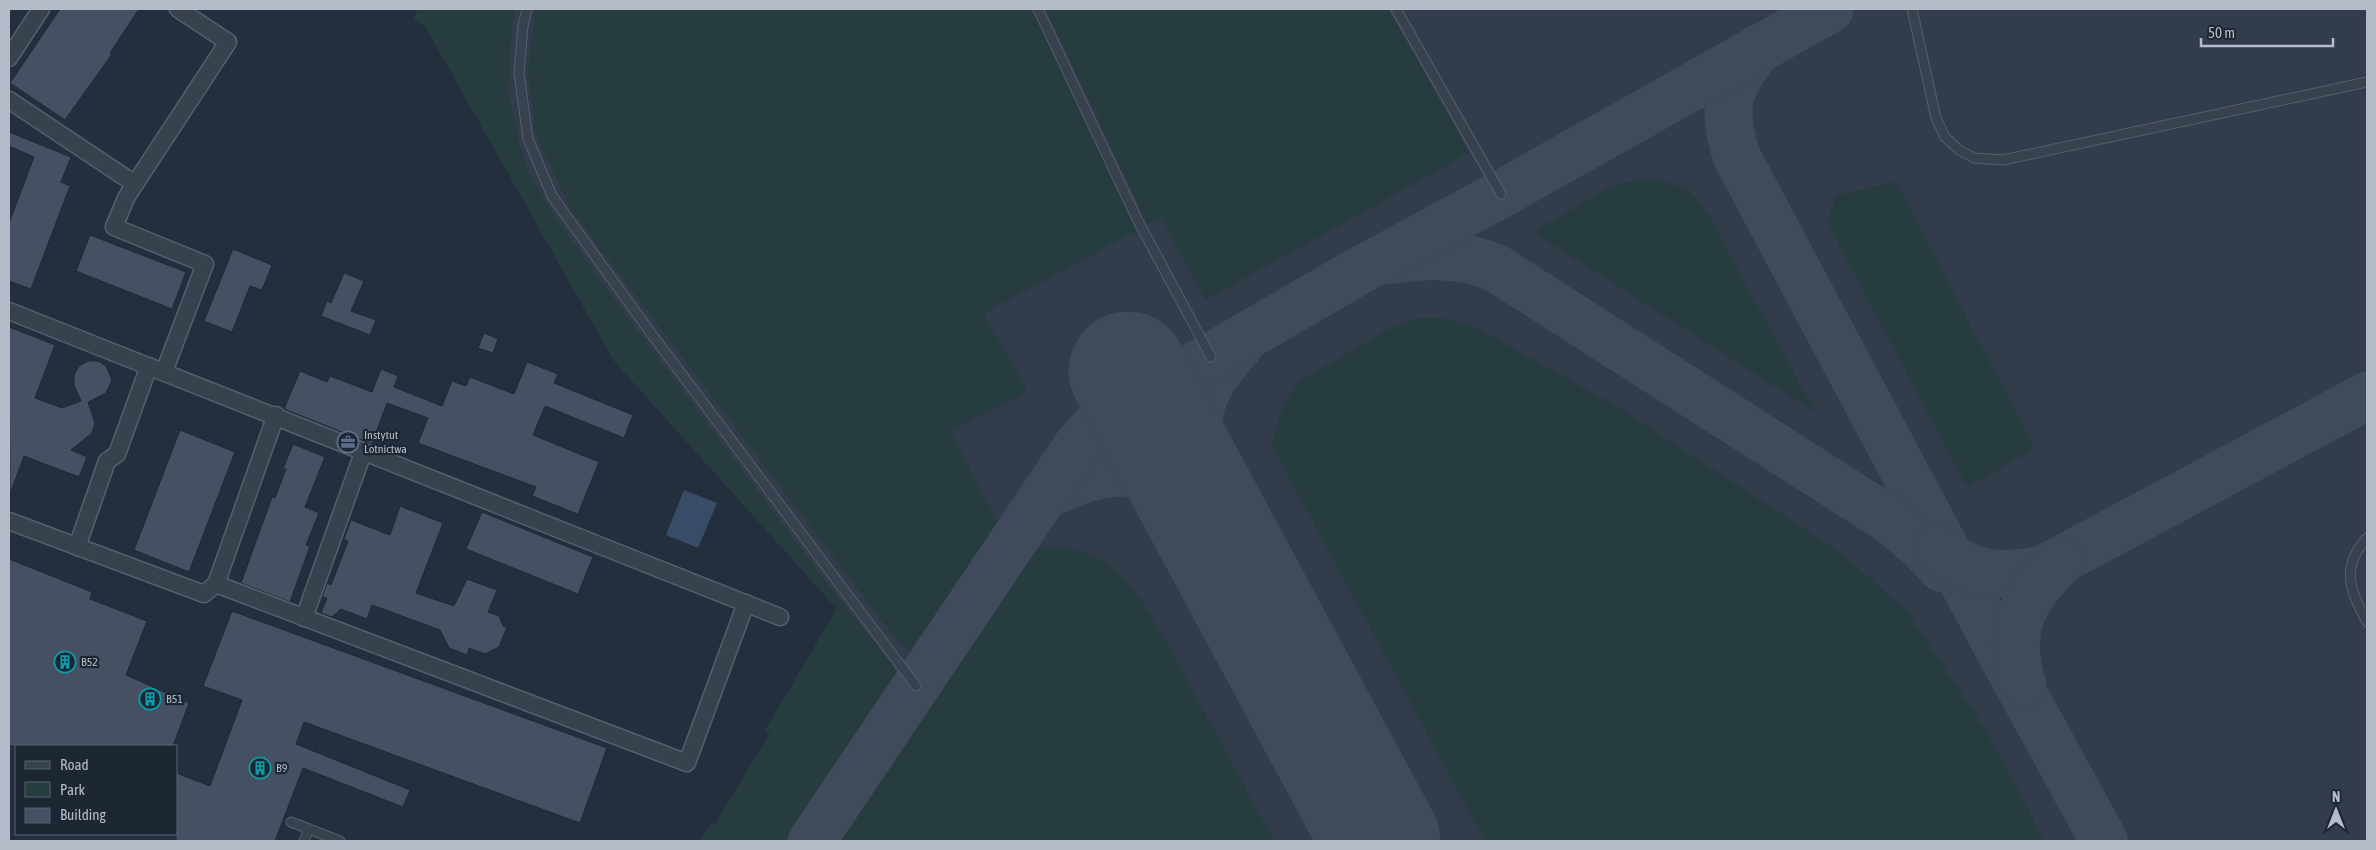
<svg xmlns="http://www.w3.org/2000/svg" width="2376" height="850" viewBox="0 0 2376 850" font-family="'Asap Condensed',sans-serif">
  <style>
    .airport { fill: #323c4b }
    .green { fill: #263c3f }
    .water { fill: #394c67 }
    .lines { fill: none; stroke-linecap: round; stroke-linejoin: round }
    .taxiway { stroke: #3f4a5a; stroke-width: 48 }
    .runway { stroke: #3f4a5a; stroke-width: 119 }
    .building { fill: #455162; stroke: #1f2835 }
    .service-casing { stroke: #565f6c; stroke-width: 11 }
    .minor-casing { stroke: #565f6c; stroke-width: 19 }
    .service { stroke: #38414e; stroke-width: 9 }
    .minor { stroke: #38414e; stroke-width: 16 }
    .labels { text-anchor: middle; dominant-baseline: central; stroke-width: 4.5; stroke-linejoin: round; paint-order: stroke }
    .poi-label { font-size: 12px; fill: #b4bcc9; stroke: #1d2633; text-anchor: start }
  </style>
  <rect width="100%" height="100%" fill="#242f3e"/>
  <!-- airport -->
  <polygon class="airport" points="419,9 2367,9 2367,841 700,841 711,823 715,824 770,733 765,730 837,609 614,361 425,26 413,20"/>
  <!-- green -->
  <g class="green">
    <polygon points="415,9 514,9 510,47 508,93 520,146 529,173 556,219 624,313 825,581 892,665 896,674 894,691 793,841 700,841 711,823 715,824 770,733 765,730 837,609 614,361 425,26 413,20 417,12"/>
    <polygon points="535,9 1030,9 1046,37 1136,231 984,313 1027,391 950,431 1002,530 924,646 913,651 902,647 572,211 536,136 528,71"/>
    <polygon points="1046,9 1388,9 1469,153 1206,300 1161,218 1148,224"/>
    <polygon points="1642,179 1662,180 1691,192 1709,216 1815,412 1533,232 1612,186"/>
    <polygon points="1896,182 2035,449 1967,487 1827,222 1837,195"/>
    <path d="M1420,318C1442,317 1458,321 1478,329L1618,407L1841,553L1905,609L1985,729L2045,841H1485L1272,446L1281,412L1297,383L1390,328Z"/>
    <path d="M1052,547C1117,551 1137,592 1167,643L1274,841H832L1022,559L1039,549Z"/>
  </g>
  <!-- water -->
  <polygon class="water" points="684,490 717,503 698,548 666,535"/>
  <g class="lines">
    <!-- taxiway -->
    <g class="taxiway">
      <path d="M1759,48C1727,87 1721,108 1737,157L1994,640L2104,841"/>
      <path d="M1391,260C1428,254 1462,254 1496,268L1890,520L1920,545L1942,568"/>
      <path d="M1046,495C1081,477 1122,464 1161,479C1175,485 1190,500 1202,509"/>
      <path d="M1202,509C1199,476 1193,439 1201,406C1207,383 1225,362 1240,345"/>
      <path d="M1937,550C1975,575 1999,579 2044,569L2367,396"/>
      <path d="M2022,683C2006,630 2022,599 2060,562"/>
      <polyline points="812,841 1078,445 1100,421 1357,272 1501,194 1830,9"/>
    </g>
    <!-- runway -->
    <polyline class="runway" points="1128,371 1381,841"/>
  </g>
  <!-- building -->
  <g class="building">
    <polygon points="60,9 139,9 110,53 112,54 65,120 10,83"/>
    <polygon points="9,132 71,157 61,182 70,186 31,289 9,281 9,223 34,157 9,146"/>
    <polygon points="90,235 186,272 172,309 76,271"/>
    <polygon points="233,249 272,265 262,290 250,286 232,332 204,321"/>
    <polygon points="344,273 364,281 351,311 376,320 370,335 321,316 327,301 331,303"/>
    <polygon points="9,327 55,345 35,398 62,408 81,401 74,385 74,375 79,366 88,361 98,361 106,366 112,380 106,393 88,402 95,423 92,433 71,450 87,457 79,477 24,456 10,494"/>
    <polygon points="484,333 498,339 493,353 478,348"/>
    <polygon points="527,362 558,374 554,383 633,415 624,438 545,406 533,435 599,462 578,514 532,496 536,487 418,443 428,418 387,403 372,444 284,409 300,371 327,382 330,376 372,392 381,369 398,376 394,387 442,406 452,381 466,386 470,377 514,394"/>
    <polygon points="180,430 235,452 189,572 134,550"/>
    <polygon points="293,444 325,457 305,507 319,513 306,545 310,546 290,602 241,583 272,497 275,498 286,469 283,469"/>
    <polygon points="400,506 443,523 416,593 454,606 467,579 497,590 488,612 499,616 503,626 507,627 499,647 485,654 469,648 467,655 449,648 440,630 372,605 367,619 341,609 332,617 321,613 327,598 322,597 327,583 331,585 348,541 344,539 351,520 390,535"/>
    <polygon points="482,512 593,557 578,594 466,549"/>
    <polygon points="9,559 92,592 90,599 147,621 126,675 189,703 173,746 9,746"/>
    <polygon points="232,611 607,748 580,823 304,722 296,744 410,790 403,807 303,768 275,841 176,841 176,773 210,786 242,700 203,686"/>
  </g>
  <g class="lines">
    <!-- service casing -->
    <g class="service-casing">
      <g id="service">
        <polyline points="527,9 523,26 519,73 528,139 552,196 650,332 916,686"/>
        <polyline points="1038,9 1138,221 1211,357"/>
        <polyline points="1396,9 1501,194"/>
        <polyline points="1912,9 1936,118 1945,137 1959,150 1974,158 2003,160 2367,82"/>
        <path d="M2367,538C2340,568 2350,590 2367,622"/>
        <polyline points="291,822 340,841"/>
        <polyline points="304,841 309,829"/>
      </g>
    </g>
    <!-- minor casing -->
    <g class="minor-casing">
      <g id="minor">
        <polyline points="9,58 41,9"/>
        <polyline points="9,100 135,184 228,42 178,9"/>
        <polyline points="135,184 126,198 114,227 205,264 164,372"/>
        <polyline points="9,311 780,617"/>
        <polyline points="9,521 204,594 216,584 687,763 746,603"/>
        <polyline points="77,547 107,461 117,454 149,366"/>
        <polyline points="216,584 276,415"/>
        <polyline points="304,618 363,453"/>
      </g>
    </g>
    <!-- service -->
    <use href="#service" class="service"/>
    <!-- minor -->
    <use href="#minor" class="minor"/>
  </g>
  <!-- icons -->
  <defs>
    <g id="office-ring" transform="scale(1.125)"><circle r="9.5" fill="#1d2633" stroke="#5c6f8a" stroke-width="1.5"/><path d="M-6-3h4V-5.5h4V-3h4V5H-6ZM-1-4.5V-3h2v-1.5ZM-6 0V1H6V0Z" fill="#5c6f8a"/></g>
    <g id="building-ring" transform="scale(1.125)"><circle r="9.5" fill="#1d2633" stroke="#0f9aa8" stroke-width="1.5"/><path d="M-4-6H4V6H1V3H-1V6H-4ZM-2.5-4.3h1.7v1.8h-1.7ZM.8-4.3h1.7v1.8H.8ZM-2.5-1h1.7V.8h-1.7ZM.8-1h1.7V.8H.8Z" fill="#0f9aa8"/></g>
  </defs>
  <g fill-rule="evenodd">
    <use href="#office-ring" x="348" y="442"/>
    <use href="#building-ring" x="65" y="662"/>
    <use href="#building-ring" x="150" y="699"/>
    <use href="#building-ring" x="260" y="768"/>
  </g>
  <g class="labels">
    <!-- poi labels -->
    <g class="poi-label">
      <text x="364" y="435">Instytut<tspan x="364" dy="14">Lotnictwa</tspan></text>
      <text x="81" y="662">B52</text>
      <text x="166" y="699">B51</text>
      <text x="276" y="768">B9</text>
    </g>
  </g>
  <!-- border -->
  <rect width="2376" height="850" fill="none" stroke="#b4bcc9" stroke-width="20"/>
  <!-- legend -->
  <rect x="15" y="745" width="162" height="90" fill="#1d2633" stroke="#59626f"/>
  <rect x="25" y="761" width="25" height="8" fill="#38414e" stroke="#59626f"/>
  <text x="60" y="770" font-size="15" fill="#b4bcc9">Road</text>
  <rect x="25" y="782" width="25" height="15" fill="#263c3f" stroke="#59626f"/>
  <text x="60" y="795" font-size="15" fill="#b4bcc9">Park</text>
  <rect x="25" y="808" width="25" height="15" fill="#455162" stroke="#59626f"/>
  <text x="60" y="820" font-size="15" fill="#b4bcc9">Building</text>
  <!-- north arrow -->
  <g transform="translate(2336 810)" stroke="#1d2633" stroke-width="4" paint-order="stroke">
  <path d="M0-4L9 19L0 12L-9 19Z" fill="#b4bcc9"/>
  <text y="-8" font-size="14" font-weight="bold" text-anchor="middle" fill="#b4bcc9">N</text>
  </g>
  <!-- scale -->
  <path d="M2201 38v8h132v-8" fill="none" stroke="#b4bcc9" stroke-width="2.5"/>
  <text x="2208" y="38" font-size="15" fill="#b4bcc9" stroke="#1d2633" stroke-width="4" paint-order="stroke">50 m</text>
</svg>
